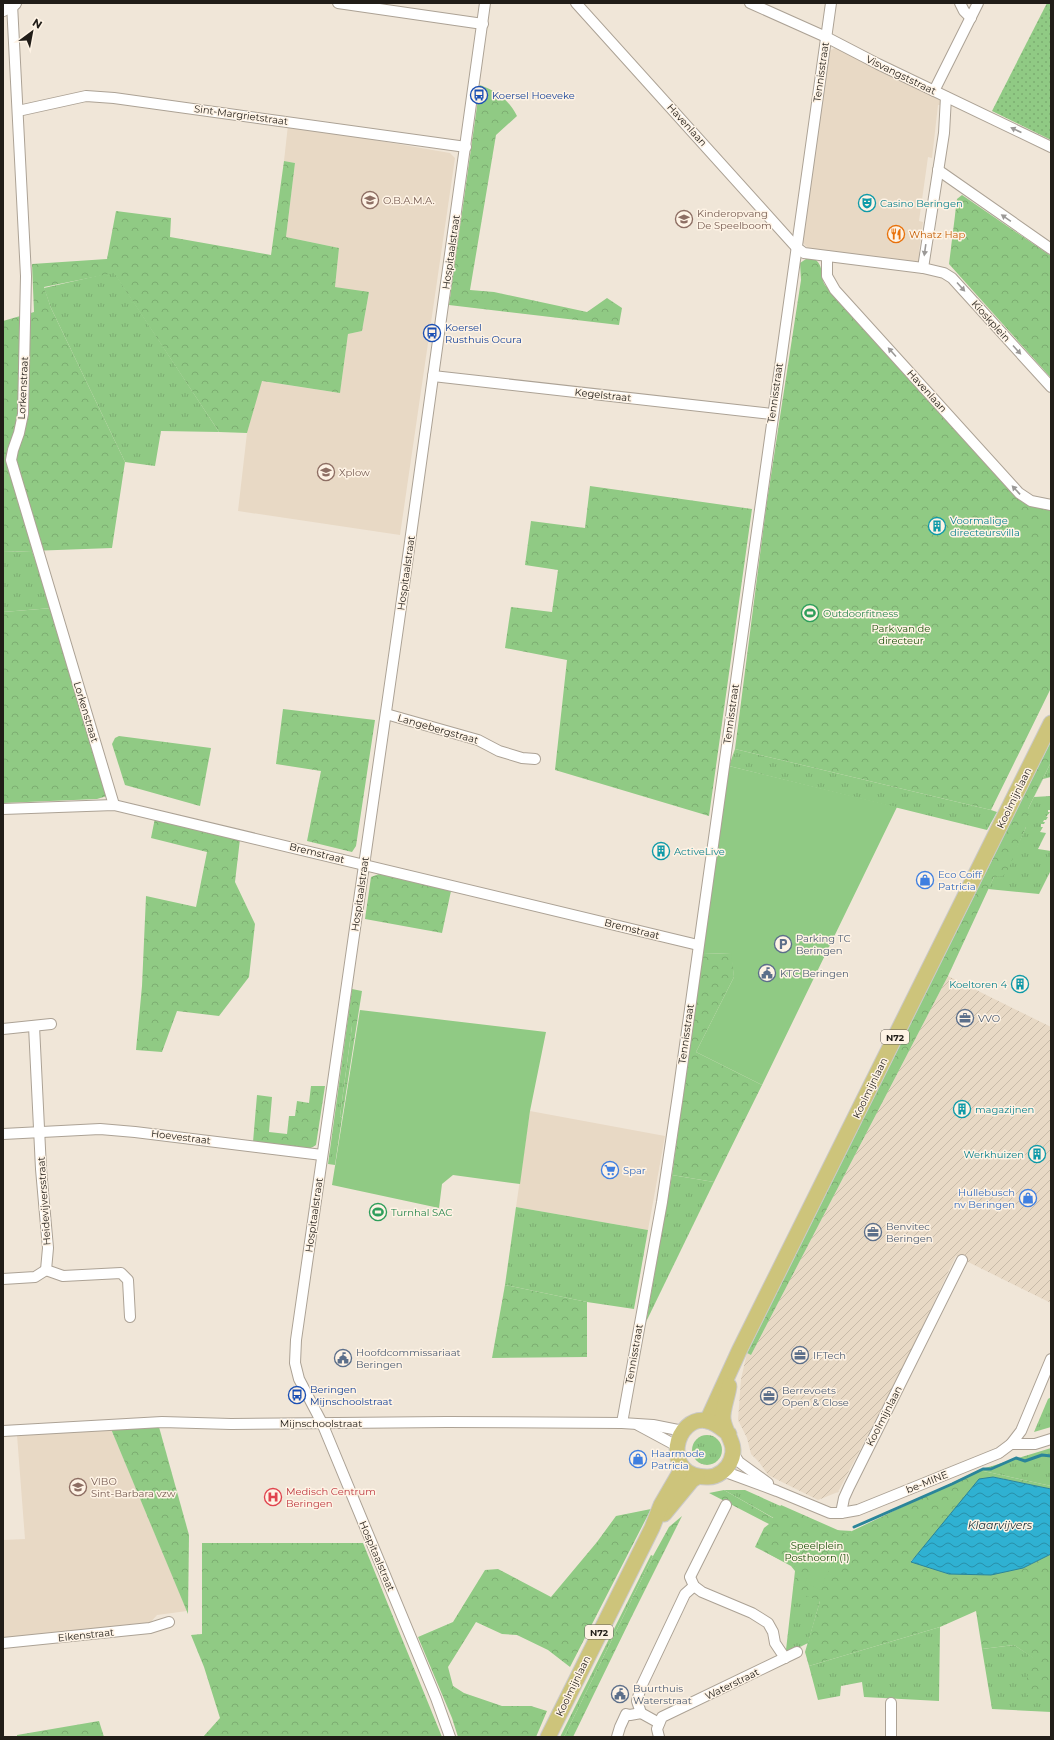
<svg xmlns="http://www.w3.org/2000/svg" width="1054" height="1740" viewBox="0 0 1054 1740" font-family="Montserrat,sans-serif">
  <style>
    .built { fill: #e8d9c5 }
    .industrial { fill: url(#industrial-furrows) }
    .grass { fill: url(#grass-tufts) }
    .forest { fill: url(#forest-crowns) }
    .garden { fill: url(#garden-dots) }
    .pitch { fill: #90ca84 }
    .water { fill: url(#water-waves); stroke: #2b859a }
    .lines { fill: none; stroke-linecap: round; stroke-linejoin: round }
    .stream { stroke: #2b859a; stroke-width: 3 }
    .street-casing { stroke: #aca295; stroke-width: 12 }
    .secondary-casing { stroke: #aca295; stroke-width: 16 }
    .primary-casing { stroke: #cac9c8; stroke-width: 17 }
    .street { stroke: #fff; stroke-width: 10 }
    .secondary { stroke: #fff; stroke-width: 14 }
    .primary { stroke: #cdc47b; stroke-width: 15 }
    .oneway { fill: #9b9997 }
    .labels { text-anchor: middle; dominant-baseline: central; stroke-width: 3; stroke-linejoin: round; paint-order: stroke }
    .shield { fill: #fef3e5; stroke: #635d56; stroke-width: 1 }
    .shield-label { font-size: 9px; font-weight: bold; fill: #211d18 }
    .street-label { font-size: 10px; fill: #211d18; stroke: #fef3e5 }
    .transit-label { font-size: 10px; fill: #164399; stroke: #fef3e5; text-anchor: start }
    .education-label { font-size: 10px; fill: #785e54; stroke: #fef3e5; text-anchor: start }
    .culture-label { font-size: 10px; fill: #0d838f; stroke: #fef3e5; text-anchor: start }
    .food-label { font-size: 10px; fill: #c56008; stroke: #fef3e5; text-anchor: start }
    .leisure-label { font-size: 10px; fill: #27864d; stroke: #fef3e5; text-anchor: start }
    .park-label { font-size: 10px; fill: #195209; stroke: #fef3e5 }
    .shop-label { font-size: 10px; fill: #366cbe; stroke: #fef3e5; text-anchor: start }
    .service-label { font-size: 10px; fill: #4e5e75; stroke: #fef3e5; text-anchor: start }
    .health-label { font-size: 10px; fill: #be3a42; stroke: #fef3e5; text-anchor: start }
    .water-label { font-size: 11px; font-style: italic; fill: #1b3037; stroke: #fef3e5 }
  </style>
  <defs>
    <pattern id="industrial-furrows" width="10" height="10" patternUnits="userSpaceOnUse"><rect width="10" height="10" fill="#e8d9c5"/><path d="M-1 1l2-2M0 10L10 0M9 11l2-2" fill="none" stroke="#c7baa8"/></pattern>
    <pattern id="grass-tufts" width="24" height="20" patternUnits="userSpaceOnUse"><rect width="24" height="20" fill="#90ca84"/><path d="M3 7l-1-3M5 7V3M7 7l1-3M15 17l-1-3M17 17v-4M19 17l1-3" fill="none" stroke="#7cad71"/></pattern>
    <pattern id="forest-crowns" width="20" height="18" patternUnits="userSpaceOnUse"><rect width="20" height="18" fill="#90ca84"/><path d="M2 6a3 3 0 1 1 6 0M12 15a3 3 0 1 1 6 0" fill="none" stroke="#7cad71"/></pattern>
    <pattern id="garden-dots" width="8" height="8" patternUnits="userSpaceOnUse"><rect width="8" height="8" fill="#90ca84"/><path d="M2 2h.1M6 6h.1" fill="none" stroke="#7cad71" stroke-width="1.8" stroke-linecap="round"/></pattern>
    <pattern id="water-waves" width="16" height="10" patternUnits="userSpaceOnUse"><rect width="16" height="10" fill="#2fb1d2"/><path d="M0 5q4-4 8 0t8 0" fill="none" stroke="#288fa9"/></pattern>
  </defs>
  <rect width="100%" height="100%" fill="#f0e6d8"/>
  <!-- built -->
  <g class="built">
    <polygon points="837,47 941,99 941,105 938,105 932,158 928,157 919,221 923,222 919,252 923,253 919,262 917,263 809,249 803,243 829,51"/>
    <polygon points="288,125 450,153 455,158 400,535 238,511 247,433 261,381 340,393 348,334 362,331 369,293 335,287 339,248 286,237 295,163 284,161"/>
    <polygon points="530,1111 665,1136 648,1230 516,1207"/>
    <polygon points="111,1429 187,1611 157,1615 148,1625 3,1639 3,1540 25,1539 17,1435"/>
  </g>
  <!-- industrial -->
  <polygon class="industrial" points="948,976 1051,1027 1051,1303 956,1256 900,1373 838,1492 818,1500 768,1475 759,1462 751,1454 747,1438 738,1420 741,1379 747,1353 751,1355"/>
  <!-- grass -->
  <g class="grass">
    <polygon points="114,272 219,432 161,431 155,466 125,462 51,308 44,288"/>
    <polygon points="32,551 52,608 3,612 3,552"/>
    <polygon points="735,749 991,810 997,812 987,830 729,766"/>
    <polygon points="1051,762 1051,777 1043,779 1034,797 1051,796 1051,810 1048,810 1048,812 1050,812 1046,817 1048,817 1046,820 1044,820 1043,822 1045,822 1044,824 1041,824 1041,827 1043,827 1040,832 1046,833 1038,849 1051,851 1051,870 1039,894 988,889 994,877 1017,847 1026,827 1028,827 1028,809"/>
    <polygon points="352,989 352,1026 340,1116 342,1118 335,1165 328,1164"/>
    <polygon points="672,1175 714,1182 646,1322"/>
    <polygon points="516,1207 648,1230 634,1309 587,1302 505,1285"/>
    <polygon points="1051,1397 1051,1427 1034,1432 1048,1399"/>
    <circle cx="707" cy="1450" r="15"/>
    <polygon points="1051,1448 1051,1486 979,1470"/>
    <polygon points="724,1490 745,1490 834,1530 852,1531 820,1601 808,1643 790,1652 786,1650 795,1571 791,1566 765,1552 779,1521"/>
    <polygon points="651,1555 653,1556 564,1737 560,1737"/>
    <polygon points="940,1627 939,1701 864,1697 862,1682 841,1686 840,1696 818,1700 809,1666"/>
    <polygon points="1014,1645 1034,1658 1035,1702 1051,1702 1051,1712 992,1709 982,1649"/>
  </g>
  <!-- forest -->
  <g class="forest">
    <path d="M480,85C498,92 508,99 517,116L496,135L470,290L494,292L587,312L607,298L622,308L619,325L449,305Z"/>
    <polygon points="284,161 295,163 286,237 339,248 335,287 369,292 362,331 348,334 340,393 262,381 247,433 219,432 114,273 44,287 51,308 125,462 112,548 3,552 3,321 34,312 32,264 107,259 116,211 171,218 170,237 271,255"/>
    <polygon points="962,195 1051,256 1051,378 949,264 957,199"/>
    <path d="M813,258C825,265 819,274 825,285L1013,493L1051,509V688L991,810L735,749L766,508L801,280L800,263L806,259Z"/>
    <polygon points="590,486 752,509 709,816 555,770 567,660 505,648 511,607 552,612 558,570 525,565 531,521 585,528"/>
    <polygon points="52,608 107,796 97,799 3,803 3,612"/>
    <polygon points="283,709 375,720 356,846 352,852 307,841 321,771 276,764"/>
    <polygon points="119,736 211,748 200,806 125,785 112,744 115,738"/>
    <polygon points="1051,741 1051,762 1028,809 1028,827 1026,827 1008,870 1003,876 994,877 948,976 751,1355 747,1353"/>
    <polygon points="155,818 240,839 235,882 255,924 249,977 219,1016 177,1011 162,1052 136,1050 142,986 146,896 196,907 207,852 151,838"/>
    <polygon points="379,874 451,891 442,933 365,919 371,877"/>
    <polygon points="703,953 732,954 734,977 696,1052 762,1085 714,1182 672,1175"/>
    <polygon points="352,989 362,991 342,1118 340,1116 352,1026"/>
    <polygon points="311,1086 325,1086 316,1145 309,1149 253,1142 257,1095 272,1097 269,1132 287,1134 289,1116 295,1116 297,1101 309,1103"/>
    <polygon points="505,1285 587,1302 587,1357 492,1358"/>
    <polygon points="159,1427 189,1535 188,1614 111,1429"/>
    <polygon points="979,1470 1051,1486 1051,1489 993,1477 911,1561 949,1574 1023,1568 1051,1554 1051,1702 1035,1702 1023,1691 1033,1658 1014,1645 982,1649 976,1611 940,1627 809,1666 805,1652 820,1601 793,1591 797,1568 755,1547 764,1528 769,1524 709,1493 724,1490 773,1518 781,1505 849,1535 852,1531"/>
    <polygon points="651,1509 570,1667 548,1650 517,1635 502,1634 476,1622 448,1667 453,1686 464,1693 502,1706 531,1706 547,1711 536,1737 458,1737 452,1718 418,1637 453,1622 485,1570 498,1569 551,1597 597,1542 616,1516"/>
    <polygon points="682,1516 631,1618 573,1737 564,1737 653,1556 669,1527"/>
    <polygon points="202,1543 363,1543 442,1737 203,1737 220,1718 204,1667 191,1635 202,1634"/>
    <polygon points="99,1721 104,1737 17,1737 17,1735"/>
  </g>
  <!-- garden -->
  <polygon class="garden" points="1047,3 1051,3 1051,140 992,111"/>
  <!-- pitch -->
  <g class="pitch">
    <polygon points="729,766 897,807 762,1085 696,1052 734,977 731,954 703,953"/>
    <polygon points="360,1010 546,1032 530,1111 520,1184 453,1175 442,1184 439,1208 332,1185"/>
    <polygon points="817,1557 832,1563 820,1590 805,1583"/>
  </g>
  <!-- water -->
  <polygon class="water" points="993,1477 1051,1489 1051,1554 1023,1568 991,1575 949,1574 911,1562 979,1479"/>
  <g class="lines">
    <!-- stream -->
    <polyline class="stream" points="854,1527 952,1484 983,1469 991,1469 1016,1458 1025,1461 1042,1455 1051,1456"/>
    <!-- street casing -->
    <g class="street-casing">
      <g id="street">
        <polyline points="338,3 483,24"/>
        <polyline points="576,3 796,247 804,253 923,268 944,273 952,278 1051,387"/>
        <polyline points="750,3 826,37 878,64 1051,147"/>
        <polyline points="960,3 964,11 971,18"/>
        <polyline points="12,4 26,276 23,414 19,433 13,450 11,460 114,805"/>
        <polyline points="934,91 978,3"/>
        <polyline points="18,111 86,96 114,98 466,147"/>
        <polyline points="938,170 1051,249"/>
        <polyline points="827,256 827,276 835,290 1019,493 1031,501 1051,505"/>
        <polyline points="923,268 944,133 946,97"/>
        <polyline points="433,376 772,414"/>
        <polyline points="386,714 478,740 499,751 522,758 535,759"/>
        <polyline points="3,809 114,805 698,945"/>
        <polyline points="34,1026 41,1169 48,1248 46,1270"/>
        <polyline points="3,1029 51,1024"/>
        <polyline points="3,1134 100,1129 135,1132 322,1155"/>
        <polyline points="46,1270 63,1276 121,1273 128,1280 130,1317"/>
        <polyline points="3,1279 35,1277 46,1270"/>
        <polyline points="622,1423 662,1202 678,1095 831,3"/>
        <polyline points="638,1425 677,1446"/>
        <polyline points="3,1431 162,1422 231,1424 447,1422 622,1423 653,1425 683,1431"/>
        <polyline points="1011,1444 1035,1444 1051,1439"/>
        <polyline points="733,1453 739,1462 768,1483"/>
        <polyline points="723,1471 777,1491 830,1513 841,1513 858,1510 999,1453 1011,1444 1021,1431 1051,1359"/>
        <polyline points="726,1505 690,1577 694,1586 702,1592 752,1613 768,1623 773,1632 775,1643 785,1658"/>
        <polyline points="841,1513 844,1498 849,1487 962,1260"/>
        <polyline points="3,1643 150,1628 169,1622"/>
        <polyline points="659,1723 641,1713 637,1701 641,1687 685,1594 694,1586"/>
        <polyline points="450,1737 436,1698 322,1423 299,1379 295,1363 296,1340 399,621 485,3"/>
        <polyline points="617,1737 620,1727 626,1714 630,1715 641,1713"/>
        <polyline points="659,1737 657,1729 662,1717 797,1652"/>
        <polyline points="891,1737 891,1703"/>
      </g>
    </g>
    <!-- secondary casing -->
    <g class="secondary-casing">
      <polyline id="secondary" points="3,9 14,3"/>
    </g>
    <!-- primary casing -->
    <g class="primary-casing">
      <g id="primary">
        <polyline points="707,1421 739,1351 1051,723"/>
        <path d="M729,1434C722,1429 716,1423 708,1421C675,1413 659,1478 708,1477C718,1477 728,1469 731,1460C738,1444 725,1435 723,1419C722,1409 728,1396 729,1386"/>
        <polyline points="664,1514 692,1480 697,1477"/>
        <polyline points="548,1737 652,1528 661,1505 679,1474 681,1465"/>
      </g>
    </g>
    <!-- street -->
    <use href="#street" class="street"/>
    <!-- secondary -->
    <use href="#secondary" class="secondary"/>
    <!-- primary -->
    <use href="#primary" class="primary"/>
  </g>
  <!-- one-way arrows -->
  <defs><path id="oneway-solid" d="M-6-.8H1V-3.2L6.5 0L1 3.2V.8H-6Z"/></defs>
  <g class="oneway">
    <use href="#oneway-solid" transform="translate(1016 130) rotate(-155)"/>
    <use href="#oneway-solid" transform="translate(1006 218) rotate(-145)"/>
    <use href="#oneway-solid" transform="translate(925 250) rotate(98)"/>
    <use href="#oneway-solid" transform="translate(961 287) rotate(48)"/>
    <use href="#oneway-solid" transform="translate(1017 350) rotate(48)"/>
    <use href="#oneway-solid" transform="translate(892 352) rotate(-132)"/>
    <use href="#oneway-solid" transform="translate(1016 490) rotate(-133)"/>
  </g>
  <!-- icons -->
  <defs>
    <g id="bus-ring" transform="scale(0.9)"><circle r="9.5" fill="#fef3e5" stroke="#1a4fb4" stroke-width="1.5"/><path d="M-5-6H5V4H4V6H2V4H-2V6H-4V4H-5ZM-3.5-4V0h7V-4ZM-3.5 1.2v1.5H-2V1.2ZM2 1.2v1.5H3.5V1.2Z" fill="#1a4fb4"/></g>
    <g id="school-ring" transform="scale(0.9)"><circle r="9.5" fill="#fef3e5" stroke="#8d6e63" stroke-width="1.5"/><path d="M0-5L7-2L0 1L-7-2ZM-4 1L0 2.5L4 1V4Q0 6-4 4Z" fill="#8d6e63"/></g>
    <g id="theatre-ring" transform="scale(0.9)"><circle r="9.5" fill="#fef3e5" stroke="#0f9aa8" stroke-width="1.5"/><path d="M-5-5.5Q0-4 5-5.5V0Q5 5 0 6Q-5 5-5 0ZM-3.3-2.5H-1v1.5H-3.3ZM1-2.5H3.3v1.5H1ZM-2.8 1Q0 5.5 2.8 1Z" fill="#0f9aa8"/></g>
    <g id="restaurant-ring" transform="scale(0.9)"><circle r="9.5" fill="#fef3e5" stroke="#e8710a" stroke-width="1.5"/><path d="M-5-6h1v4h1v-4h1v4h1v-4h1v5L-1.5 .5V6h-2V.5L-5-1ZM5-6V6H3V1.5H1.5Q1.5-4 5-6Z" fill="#e8710a"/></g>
    <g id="building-ring" transform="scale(0.9)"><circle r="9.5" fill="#fef3e5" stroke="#0f9aa8" stroke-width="1.5"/><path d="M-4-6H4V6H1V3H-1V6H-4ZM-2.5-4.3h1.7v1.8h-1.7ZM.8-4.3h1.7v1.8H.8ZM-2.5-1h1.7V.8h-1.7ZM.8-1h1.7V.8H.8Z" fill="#0f9aa8"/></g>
    <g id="stadium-ring" transform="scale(0.9)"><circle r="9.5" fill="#fef3e5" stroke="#2e9e5b" stroke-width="1.5"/><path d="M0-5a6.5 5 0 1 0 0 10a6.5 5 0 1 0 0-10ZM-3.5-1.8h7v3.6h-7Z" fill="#2e9e5b"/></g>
    <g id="shop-ring" transform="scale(0.9)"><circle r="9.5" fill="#fef3e5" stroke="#3f7fe0" stroke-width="1.5"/><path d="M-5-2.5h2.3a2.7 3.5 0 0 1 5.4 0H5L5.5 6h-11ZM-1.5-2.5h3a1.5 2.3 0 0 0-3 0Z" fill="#3f7fe0"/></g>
    <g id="parking-ring" transform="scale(0.9)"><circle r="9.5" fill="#fef3e5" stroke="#5c6f8a" stroke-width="1.5"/><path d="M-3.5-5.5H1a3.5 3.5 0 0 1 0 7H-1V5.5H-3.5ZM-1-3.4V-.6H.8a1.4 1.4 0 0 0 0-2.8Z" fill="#5c6f8a"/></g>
    <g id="civic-ring" transform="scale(0.9)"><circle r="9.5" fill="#fef3e5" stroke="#5c6f8a" stroke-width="1.5"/><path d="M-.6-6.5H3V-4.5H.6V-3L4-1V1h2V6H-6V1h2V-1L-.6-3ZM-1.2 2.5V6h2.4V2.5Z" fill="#5c6f8a"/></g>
    <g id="office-ring" transform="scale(0.9)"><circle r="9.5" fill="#fef3e5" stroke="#5c6f8a" stroke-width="1.5"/><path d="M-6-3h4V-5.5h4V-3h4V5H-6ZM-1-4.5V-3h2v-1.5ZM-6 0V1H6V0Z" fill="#5c6f8a"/></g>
    <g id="supermarket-ring" transform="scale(0.9)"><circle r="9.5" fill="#fef3e5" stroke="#3f7fe0" stroke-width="1.5"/><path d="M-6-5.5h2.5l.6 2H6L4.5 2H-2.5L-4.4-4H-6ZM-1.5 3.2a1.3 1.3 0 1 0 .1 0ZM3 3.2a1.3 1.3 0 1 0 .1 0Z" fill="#3f7fe0"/></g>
    <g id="hospital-ring" transform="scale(0.9)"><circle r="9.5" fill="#fef3e5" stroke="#e0444e" stroke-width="1.5"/><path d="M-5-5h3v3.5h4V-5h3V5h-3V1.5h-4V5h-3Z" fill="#e0444e"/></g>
  </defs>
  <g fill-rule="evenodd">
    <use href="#bus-ring" x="479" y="95"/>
    <use href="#school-ring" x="370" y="200"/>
    <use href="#theatre-ring" x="867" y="203"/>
    <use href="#school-ring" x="684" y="219"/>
    <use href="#restaurant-ring" x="896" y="234"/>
    <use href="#bus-ring" x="432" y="333"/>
    <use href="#school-ring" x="326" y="472"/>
    <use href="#building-ring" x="937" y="526"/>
    <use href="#stadium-ring" x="810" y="613"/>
    <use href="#building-ring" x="661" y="851"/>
    <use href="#shop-ring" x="925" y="880"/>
    <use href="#parking-ring" x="783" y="944"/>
    <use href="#civic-ring" x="767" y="973"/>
    <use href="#building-ring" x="1020" y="984"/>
    <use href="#office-ring" x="965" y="1018"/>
    <use href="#building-ring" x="962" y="1109"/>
    <use href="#building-ring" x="1037" y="1154"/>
    <use href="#supermarket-ring" x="610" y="1170"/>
    <use href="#shop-ring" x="1028" y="1198"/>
    <use href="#stadium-ring" x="378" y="1212"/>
    <use href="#office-ring" x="873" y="1232"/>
    <use href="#office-ring" x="800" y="1355"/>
    <use href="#civic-ring" x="343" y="1358"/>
    <use href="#bus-ring" x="297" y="1395"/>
    <use href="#office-ring" x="769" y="1396"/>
    <use href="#shop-ring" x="638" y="1459"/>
    <use href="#school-ring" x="78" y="1487"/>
    <use href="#hospital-ring" x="273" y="1497"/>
    <use href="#civic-ring" x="620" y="1694"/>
  </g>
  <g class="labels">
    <!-- shield labels -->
    <g class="shield">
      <rect x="881" y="1030" width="28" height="14" rx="3"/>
      <rect x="585" y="1625" width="28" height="14" rx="3"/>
    </g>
    <g class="shield-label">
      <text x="895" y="1037">N72</text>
      <text x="599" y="1632">N72</text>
    </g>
    <!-- street labels -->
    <g class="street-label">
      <text transform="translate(821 72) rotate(-82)">Tennisstraat</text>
      <text transform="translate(901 75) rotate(26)">Visvangststraat</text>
      <text transform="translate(241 115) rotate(8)">Sint-Margrietstraat</text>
      <text transform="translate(687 125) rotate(48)">Havenlaan</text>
      <text transform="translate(451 252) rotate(-82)">Hospitaalstraat</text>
      <text transform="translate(991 321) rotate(48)">Kioskplein</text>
      <text transform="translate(23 388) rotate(-87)">Lorkenstraat</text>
      <text transform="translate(927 391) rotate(48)">Havenlaan</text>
      <text transform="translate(775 393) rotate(-82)">Tennisstraat</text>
      <text transform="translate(603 395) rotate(6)">Kegelstraat</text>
      <text transform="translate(406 573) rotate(-82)">Hospitaalstraat</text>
      <text transform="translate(86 712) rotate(73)">Lorkenstraat</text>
      <text transform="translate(731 714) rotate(-82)">Tennisstraat</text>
      <text transform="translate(438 729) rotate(16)">Langebergstraat</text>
      <text transform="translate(1014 798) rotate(-64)">Koolmijnlaan</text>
      <text transform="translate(317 853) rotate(14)">Bremstraat</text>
      <text transform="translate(360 894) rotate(-82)">Hospitaalstraat</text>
      <text transform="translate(632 929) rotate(14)">Bremstraat</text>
      <text transform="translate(686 1034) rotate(-82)">Tennisstraat</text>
      <text transform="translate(870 1088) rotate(-64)">Koolmijnlaan</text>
      <text transform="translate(181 1137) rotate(7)">Hoevestraat</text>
      <text transform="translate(44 1201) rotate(-94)">Heidevijversstraat</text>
      <text transform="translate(314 1215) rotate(-82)">Hospitaalstraat</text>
      <text transform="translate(634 1354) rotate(-80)">Tennisstraat</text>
      <text transform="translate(884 1416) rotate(-63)">Koolmijnlaan</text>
      <text x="321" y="1423">Mijnschoolstraat</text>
      <text transform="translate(927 1482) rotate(-22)">be-MINE</text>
      <text transform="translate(377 1556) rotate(67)">Hospitaalstraat</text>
      <text transform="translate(86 1635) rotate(-6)">Eikenstraat</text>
      <text transform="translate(732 1684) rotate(-26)">Waterstraat</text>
      <text transform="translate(573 1686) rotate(-64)">Koolmijnlaan</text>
    </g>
    <!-- transit labels -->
    <g class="transit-label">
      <text x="492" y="95">Koersel Hoeveke</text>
      <text x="445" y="327">Koersel<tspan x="445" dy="12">Rusthuis Ocura</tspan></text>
      <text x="310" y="1389">Beringen<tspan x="310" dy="12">Mijnschoolstraat</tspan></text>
    </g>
    <!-- education labels -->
    <g class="education-label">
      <text x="383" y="200">O.B.A.M.A.</text>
      <text x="697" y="213">Kinderopvang<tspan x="697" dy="12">De Speelboom</tspan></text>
      <text x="339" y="472">Xplow</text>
      <text x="91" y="1481">VIBO<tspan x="91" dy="12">Sint-Barbara vzw</tspan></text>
    </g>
    <!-- culture labels -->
    <g class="culture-label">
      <text x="880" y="203">Casino Beringen</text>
      <text x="950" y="520">Voormalige<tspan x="950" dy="12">directeursvilla</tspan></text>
      <text x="674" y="851">ActiveLive</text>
      <text x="1007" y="984" text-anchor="end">Koeltoren 4</text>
      <text x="975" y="1109">magazijnen</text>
      <text x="1024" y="1154" text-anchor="end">Werkhuizen</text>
    </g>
    <!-- food labels -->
    <g class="food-label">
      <text x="909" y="234">Whatz Hap</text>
    </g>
    <!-- leisure labels -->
    <g class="leisure-label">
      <text x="823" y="613">Outdoorfitness</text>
      <text x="391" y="1212">Turnhal SAC</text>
    </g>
    <!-- park labels -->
    <g class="park-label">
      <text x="901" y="628">Park van de<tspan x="901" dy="12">directeur</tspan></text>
      <text x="817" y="1545">Speelplein<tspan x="817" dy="12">Posthoorn (1)</tspan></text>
    </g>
    <!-- shop labels -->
    <g class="shop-label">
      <text x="938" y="874">Eco Coiff<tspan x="938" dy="12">Patricia</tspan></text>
      <text x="623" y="1170">Spar</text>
      <text x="1015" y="1192" text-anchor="end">Hullebusch<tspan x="1015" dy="12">nv Beringen</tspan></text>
      <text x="651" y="1453">Haarmode<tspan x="651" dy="12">Patricia</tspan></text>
    </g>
    <!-- service labels -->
    <g class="service-label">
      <text x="796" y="938">Parking TC<tspan x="796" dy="12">Beringen</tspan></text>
      <text x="780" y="973">KTC Beringen</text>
      <text x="978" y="1018">VVO</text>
      <text x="886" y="1226">Benvitec<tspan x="886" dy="12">Beringen</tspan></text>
      <text x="356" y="1352">Hoofdcommissariaat<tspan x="356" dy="12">Beringen</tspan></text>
      <text x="813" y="1355">IFTech</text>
      <text x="782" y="1390">Berrevoets<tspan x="782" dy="12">Open &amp; Close</tspan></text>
      <text x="633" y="1688">Buurthuis<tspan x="633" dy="12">Waterstraat</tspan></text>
    </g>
    <!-- health labels -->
    <g class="health-label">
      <text x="286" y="1491">Medisch Centrum<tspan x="286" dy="12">Beringen</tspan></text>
    </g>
    <!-- water labels -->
    <g class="water-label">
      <text x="1000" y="1525">Klaarvijvers</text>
    </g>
  </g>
  <!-- border -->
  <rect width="1054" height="1740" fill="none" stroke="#211d18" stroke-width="8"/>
  <!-- north arrow -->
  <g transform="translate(32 32) rotate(32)" stroke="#fef3e5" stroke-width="3" paint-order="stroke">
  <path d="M0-3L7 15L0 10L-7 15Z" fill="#211d18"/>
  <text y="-6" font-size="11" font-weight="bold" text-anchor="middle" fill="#211d18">N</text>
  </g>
</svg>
